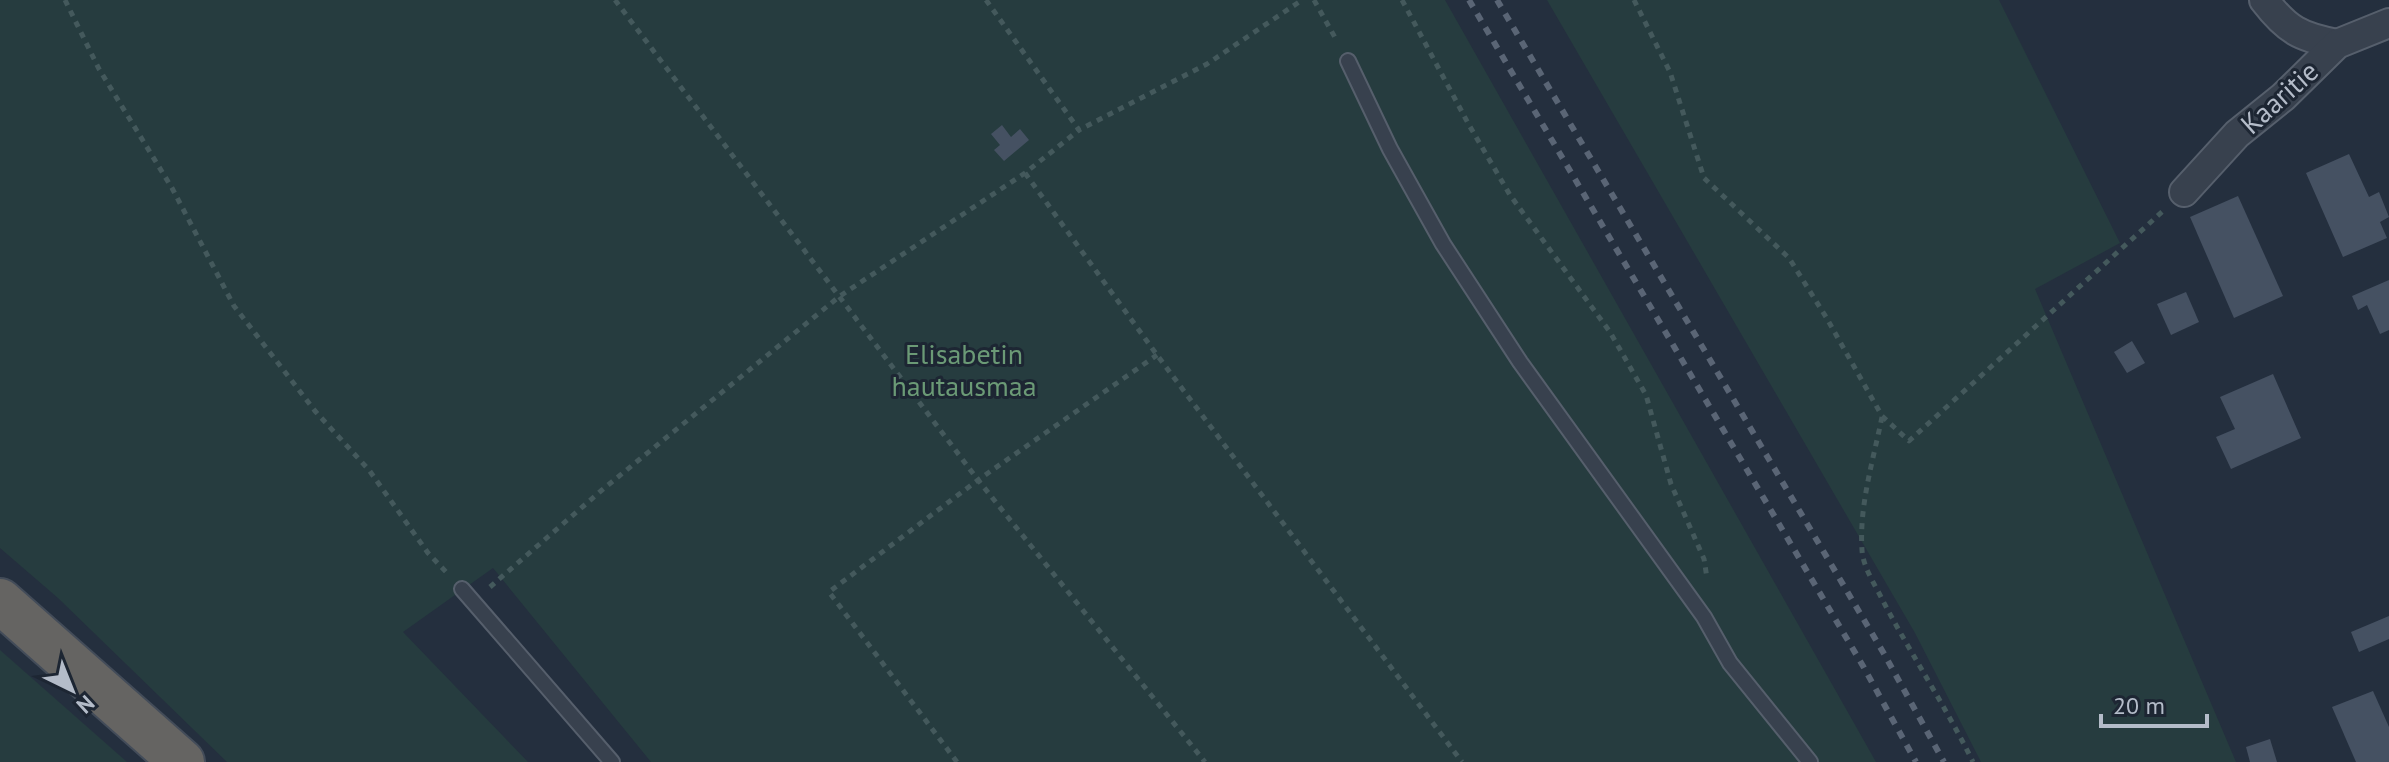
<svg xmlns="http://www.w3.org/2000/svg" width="2389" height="762" viewBox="0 0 2389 762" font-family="'PT Sans',sans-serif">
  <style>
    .green { fill: #263c3f }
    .building { fill: #455162 }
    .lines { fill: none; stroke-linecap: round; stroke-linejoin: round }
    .service-casing { stroke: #565f6c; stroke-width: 18 }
    .minor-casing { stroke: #565f6c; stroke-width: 32 }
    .trunk-casing { stroke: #434c59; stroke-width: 48 }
    .path { stroke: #44595c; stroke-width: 5; stroke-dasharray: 6 6; stroke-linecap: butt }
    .service { stroke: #38414e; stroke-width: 14 }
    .minor { stroke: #38414e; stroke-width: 28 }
    .trunk { stroke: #656462; stroke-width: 44 }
    .rail { stroke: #5a6575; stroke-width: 6; stroke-dasharray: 8 8; stroke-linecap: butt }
    .labels { text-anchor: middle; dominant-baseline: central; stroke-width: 6; stroke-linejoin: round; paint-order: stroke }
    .street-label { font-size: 28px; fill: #b4bcc9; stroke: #1d2633 }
    .park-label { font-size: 28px; fill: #6b9a76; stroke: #1d2633 }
  </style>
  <rect width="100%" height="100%" fill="#242f3e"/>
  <!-- green -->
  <g class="green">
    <polygon points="0,0 1445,0 1876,762 651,762 493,568 403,632 528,762 227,762 58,598 0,548"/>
    <polygon points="1547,0 1999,0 2120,243 2035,289 2236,762 1981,762 1915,633"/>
    <polygon points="0,650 127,762 0,762"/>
  </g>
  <!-- building -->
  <g class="building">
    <polygon points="1002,125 1011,137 1020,129 1029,140 1004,161 994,150 1000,145 991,134"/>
    <polygon points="2349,154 2369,197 2379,192 2389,217 2380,222 2387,238 2343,257 2306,173"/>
    <polygon points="2238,196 2283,296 2234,318 2190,217"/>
    <polygon points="2389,280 2389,330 2380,334 2367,305 2358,310 2352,296"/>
    <polygon points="2186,292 2199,322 2171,335 2157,304"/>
    <polygon points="2132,341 2145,363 2127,373 2114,352"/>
    <polygon points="2273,374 2301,438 2231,469 2216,437 2235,429 2220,397"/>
    <polygon points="2389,616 2389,639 2359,652 2351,632"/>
    <polygon points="2373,691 2389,727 2389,762 2356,762 2332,707"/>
    <polygon points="2270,739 2277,762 2250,762 2246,747"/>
  </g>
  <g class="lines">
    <!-- service casing -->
    <g class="service-casing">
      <g id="service">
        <polyline points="1348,61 1390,149 1443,244 1520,362 1704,617 1730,663 1810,762"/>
        <polyline points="462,589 612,762"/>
      </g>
    </g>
    <!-- minor casing -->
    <g class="minor-casing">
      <g id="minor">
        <path d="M2264,0C2287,30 2300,37 2337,44"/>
        <polyline points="2184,192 2237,134 2283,97 2337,44 2389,23"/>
      </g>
    </g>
    <!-- trunk casing -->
    <g class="trunk-casing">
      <polyline id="trunk" points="0,601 182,762"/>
    </g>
    <!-- path -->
    <g class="path">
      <polyline points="65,0 99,69 172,188 234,306 315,411 369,470 428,553 448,574"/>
      <polyline points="615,0 978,480 1205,762"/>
      <polyline points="986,0 1079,130 1207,64 1302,0"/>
      <polyline points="1314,0 1337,41"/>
      <polyline points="1402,0 1469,125 1510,195 1610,332 1646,395 1671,484 1704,559 1707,578"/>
      <polyline points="1634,0 1670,72 1704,178 1789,258 1826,317 1882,416 1909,441 2163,211"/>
      <polyline points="1025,173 1157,355 1462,762"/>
      <path d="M1882,417C1873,461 1859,506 1862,550C1863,568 1876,586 1883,601C1912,656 1946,707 1973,762"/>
      <polyline points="490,587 602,490 840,296 1025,173 1079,130"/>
      <polyline points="957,762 829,592 978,480 1157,355"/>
    </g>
    <!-- service -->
    <use href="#service" class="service"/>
    <!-- minor -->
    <use href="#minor" class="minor"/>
    <!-- trunk -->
    <use href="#trunk" class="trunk"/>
    <!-- rail -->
    <g class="rail">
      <polyline points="1469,0 1863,666 1916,762"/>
      <polyline points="1497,0 1883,652 1944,762"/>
    </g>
  </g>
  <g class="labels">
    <!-- street labels -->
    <g class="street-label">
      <text transform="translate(2279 97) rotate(-42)">Kaaritie</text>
    </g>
    <!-- park labels -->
    <g class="park-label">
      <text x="964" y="353">Elisabetin<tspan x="964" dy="32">hautausmaa</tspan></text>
    </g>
  </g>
  <!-- north arrow -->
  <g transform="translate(72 690) rotate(137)" stroke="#1d2633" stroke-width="6" paint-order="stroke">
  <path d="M0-6L14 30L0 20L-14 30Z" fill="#b4bcc9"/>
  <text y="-12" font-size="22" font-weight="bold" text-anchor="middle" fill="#b4bcc9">N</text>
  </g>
  <!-- scale -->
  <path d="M2101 714v12h106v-12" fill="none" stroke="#b4bcc9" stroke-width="4"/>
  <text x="2113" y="714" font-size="24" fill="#b4bcc9" stroke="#1d2633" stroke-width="6" paint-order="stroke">20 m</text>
</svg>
